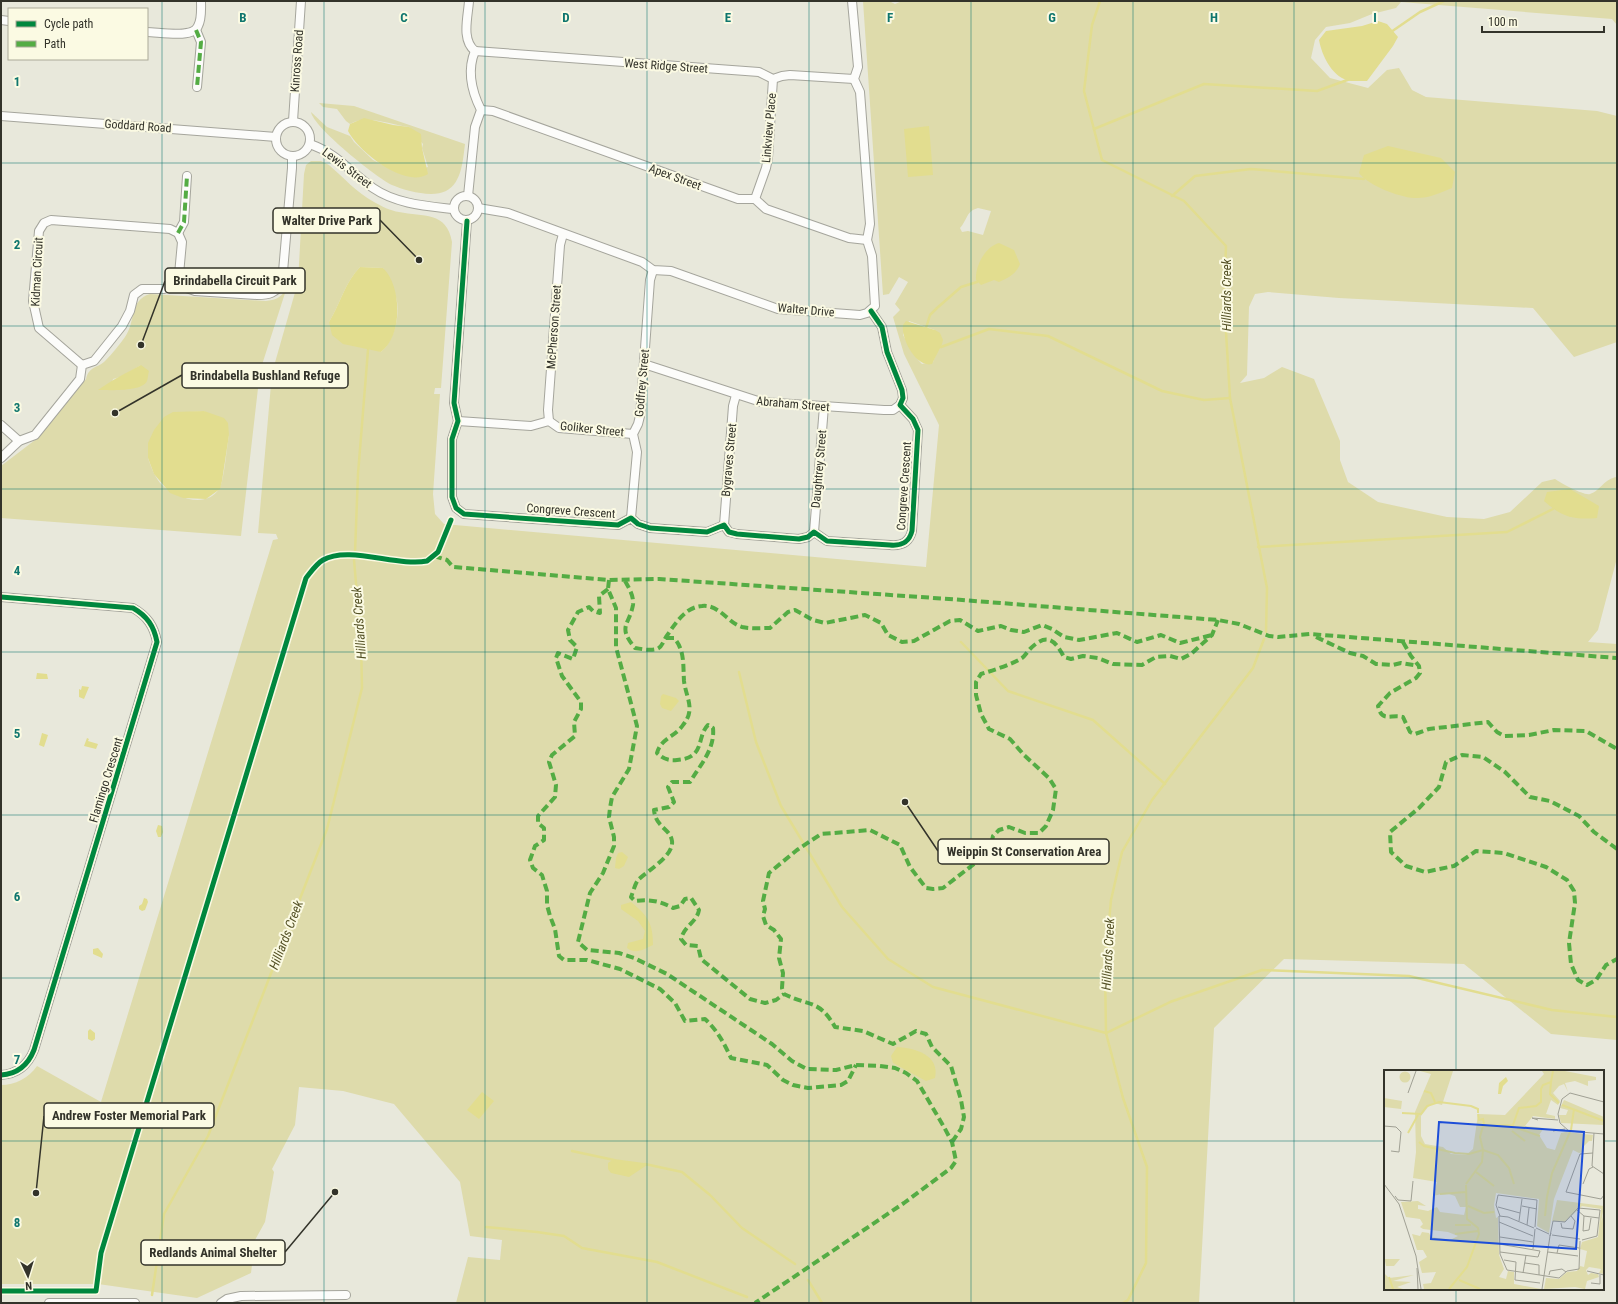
<svg xmlns="http://www.w3.org/2000/svg" width="1618" height="1304" viewBox="0 0 1618 1304" font-family="'Roboto Condensed',sans-serif">
  <style>
    .green { fill: #dedbab; fill-rule: evenodd }
    .water { fill: #e2dd8f }
    .lines { fill: none; stroke-linecap: round; stroke-linejoin: round }
    .stream { stroke: #e2dd8f; stroke-width: 2.5 }
    .minor-casing { stroke: #a5a59c; stroke-width: 10 }
    .minor { stroke: #fcfcfa; stroke-width: 8 }
    .quiet { stroke: #54ac44; stroke-width: 4; stroke-dasharray: 8 4; stroke-linecap: butt }
    .cycleway-casing { stroke: #fbfae3; stroke-width: 8 }
    .cycleway { stroke: #00873e; stroke-width: 5 }
    .grid { fill: none; stroke: #0f766e; stroke-width: 1; stroke-opacity: 0.55 }
    .labels { text-anchor: middle; dominant-baseline: central; stroke-width: 4; stroke-linejoin: round; paint-order: stroke }
    .street-label { font-size: 12px; fill: #33332a; stroke: #fbfae3 }
    .water-label { font-size: 13px; font-style: italic; fill: #545125; stroke: #fbfae3 }
    .inset-river { fill: none; stroke: #e2dd8f; stroke-width: 2 }
    .inset-road { fill: none; stroke: #a0a094; stroke-width: 1 }
    .view { fill: #1d4ed8; fill-opacity: 0.15; stroke: #1d4ed8; stroke-width: 2 }
    .inset-edge { fill: none; stroke: #33332a; stroke-width: 2 }
    .grid-label { font-size: 13px; text-anchor: middle; font-weight: bold; fill: #0f766e; stroke: #fbfae3; stroke-width: 4; stroke-linejoin: round; paint-order: stroke }
    .leader { fill: none; stroke: #33332a; stroke-width: 1.5 }
    .callout-dot { fill: #33332a; stroke: #fbfae3; stroke-width: 1.5 }
    .callout { fill: #fbfae3; stroke: #33332a; stroke-width: 1.5 }
    .callout-label { font-size: 13px; text-anchor: middle; font-weight: bold; fill: #33332a }
  </style>
  <rect width="100%" height="100%" fill="#e8e8db"/>
  <!-- green -->
  <g class="green">
    <path d="M863,1H889L895,4L902,1H1617V25L1612,19L1401,2L1396,8L1372,14L1350,23L1326,27L1315,40L1311,58L1330,78L1368,88L1387,70L1399,68L1412,90L1426,97L1597,111L1617,116V342L1574,357L1533,308L1339,298L1268,292L1255,294L1249,307L1247,375L1240,383L1264,378L1282,367L1314,379L1340,441V460L1348,482L1378,502L1447,517L1484,519L1510,512L1542,482L1555,479C1561,483 1584,496 1590,494C1600,491 1605,478 1617,477V558L1598,630L1588,642L1617,644V1040L1551,1034L1464,964L1284,959L1214,1028L1199,1303H456L468,1257L500,1260L502,1240L470,1236L460,1182L394,1104L343,1091L299,1087L295,1125L272,1169L274,1172L265,1222L255,1240L251,1273L197,1298L98,1284H1V1085C15,1085 29,1078 37,1066L101,1102L273,540L278,539L276,534L258,533L272,373L298,282L304,174L306,165L311,161H321L329,165C343,177 357,193 374,202C381,206 391,211 399,212C423,217 447,211 452,242L441,388H435L434,394H440L433,494L435,514L444,524L926,567L939,425L904,354L893,317L900,310L895,304L908,282L899,277L889,294L883,295ZM978,208L991,211L983,235L968,231L962,232L960,228C967,221 966,211 978,208ZM360,267L383,268C387,278 393,287 396,297C401,314 394,342 381,352L329,322C340,304 345,282 360,267ZM909,321L935,330L937,352L933,362L922,364C914,356 909,346 903,335Z"/>
    <path d="M319,103L354,106L465,144C463,159 462,183 446,191C432,198 406,191 392,185C377,178 313,127 311,112L327,127L350,136L354,142L373,160L401,174L428,167L422,148L423,144L409,127C390,125 367,114 350,124L346,121L337,109L323,107Z"/>
    <path d="M286,290L260,371L241,536L1,518V466L39,437L86,379C89,366 98,368 105,361C112,354 119,345 125,337C136,322 129,300 150,294L266,301C275,300 280,298 286,290ZM141,365L120,389L110,390L113,379L123,376ZM204,411L229,435C227,445 224,483 219,489C206,509 176,498 162,485C155,478 151,467 148,458L190,412Z"/>
  </g>
  <!-- water -->
  <g class="water">
    <path d="M1378,21L1387,24L1398,37L1393,46L1367,81C1362,81 1356,81 1351,81C1333,79 1322,56 1319,40L1326,31L1362,26Z"/>
    <path d="M364,118L393,125L409,127L421,134L422,148L428,174C405,189 358,151 348,131L350,124Z"/>
    <polygon points="929,126 933,175 908,177 904,129"/>
    <path d="M1388,146L1441,158L1455,172L1452,188C1440,193 1427,199 1414,198C1398,197 1368,185 1359,173L1364,155Z"/>
    <path d="M999,243L1014,250L1020,264C1016,274 1009,278 999,282L994,280L981,285L976,280C975,266 985,247 999,243Z"/>
    <path d="M360,267L383,268C402,286 403,336 381,352L343,344L332,335L329,322C340,304 345,282 360,267Z"/>
    <path d="M906,321L935,330L940,333L943,340L942,344L932,364C916,368 901,339 903,325Z"/>
    <path d="M141,365L149,371C148,374 148,378 147,381C142,392 110,390 98,390C112,380 126,373 141,365Z"/>
    <polygon points="204,411 224,418 228,423 229,435 222,481 220,489 206,499 183,498 170,493 154,474 148,458 148,443 154,430 164,417 173,412"/>
    <path d="M1570,489L1599,506L1597,518C1573,520 1562,517 1544,501L1547,492Z"/>
    <polygon points="37,673 47,674 48,679 36,679"/>
    <polygon points="82,686 89,687 84,699 79,697 79,689 81,690"/>
    <polygon points="663,694 676,698 679,701 671,711 662,708 660,704 661,696"/>
    <polygon points="42,733 48,735 44,747 39,745"/>
    <polygon points="87,738 89,739 88,741 98,744 96,749 84,746"/>
    <polygon points="158,825 162,826 163,832 161,837 158,837 156,831"/>
    <polygon points="622,852 628,857 624,866 619,869 615,868 616,858 618,853"/>
    <polygon points="144,898 147,899 148,902 145,910 142,911 139,909 139,906 142,904"/>
    <path d="M631,902C648,916 653,923 653,945C644,949 636,955 627,948L628,943L643,939L645,931L638,921L621,909V905Z"/>
    <polygon points="98,948 103,954 102,958 93,954 93,949"/>
    <polygon points="90,1029 95,1033 95,1039 92,1041 88,1039 88,1031"/>
    <path d="M897,1047C915,1048 940,1055 935,1078L926,1081L893,1063L891,1056Z"/>
    <polygon points="482,1092 494,1101 479,1119 467,1110"/>
    <polygon points="614,1159 644,1163 647,1165 629,1177 611,1173 608,1169 608,1163"/>
  </g>
  <g class="lines">
    <!-- stream -->
    <g class="stream">
      <polyline points="1100,1 1092,25 1084,91 1102,160 1184,201 1226,246 1224,299 1230,398 1267,588 1266,632"/>
      <polyline points="1391,32 1420,12 1444,1"/>
      <polyline points="1094,129 1204,84 1317,91 1350,79"/>
      <polyline points="1172,196 1195,176 1251,169 1364,179"/>
      <polyline points="926,328 930,315 937,308 961,287 977,282"/>
      <polyline points="941,347 989,329 1048,336 1162,391 1204,400 1230,398"/>
      <polyline points="1258,547 1507,532 1553,509"/>
      <polyline points="355,553 358,474 368,350"/>
      <polyline points="961,642 1008,691 1093,720 1165,784"/>
      <polyline points="739,672 756,742 781,806 842,907 888,959 933,987 1106,1033 1170,1002 1262,970 1409,976 1552,1010 1617,1017"/>
      <polyline points="572,1151 614,1160"/>
      <polyline points="645,1164 682,1172 710,1195 742,1228 795,1264"/>
      <polyline points="486,1227 537,1232 564,1236 582,1248 657,1262 747,1297"/>
      <polyline points="808,1280 822,1303"/>
      <polyline points="152,1295 164,1214 208,1136 327,829 362,688 361,640 354,560"/>
      <polyline points="1123,1303 1128,1300 1146,1263 1147,1167 1123,1098 1106,1033 1105,967 1111,900 1122,852 1152,800 1253,668 1264,639"/>
    </g>
    <!-- minor casing -->
    <g class="minor-casing">
      <g id="minor">
        <path d="M469,1C468,17 461,40 475,51"/>
        <polyline points="1,20 9,21"/>
        <polyline points="196,30 201,42 197,87"/>
        <path d="M147,32C159,32 193,39 198,26C202,19 201,9 201,1"/>
        <polyline points="475,51 759,72 773,79 782,76 790,75 854,79"/>
        <polyline points="481,110 493,111 738,199 755,199 766,209 849,238 867,240"/>
        <polyline points="1,116 276,137"/>
        <polyline points="293,121 301,1"/>
        <circle cx="293" cy="139" r="17"/>
        <path d="M310,144C338,154 350,172 373,188C396,204 427,206 453,209"/>
        <circle cx="466" cy="208" r="12"/>
        <path d="M468,196L475,127L481,110C472,92 467,70 475,51"/>
        <polyline points="755,199 766,168 768,158 773,79"/>
        <polyline points="478,208 508,213 642,262 653,270 671,271 778,309 860,315 867,313 875,306 872,256 867,240 870,224 860,92 854,79 858,67 852,1"/>
        <path d="M467,221L454,403L458,421L452,439V497L456,508L464,514L618,525L631,518L638,524L650,528L707,532L724,525L729,532L737,534L799,539L808,537L814,532L827,541L890,545C901,546 909,543 912,531L918,430L913,419L900,405L903,398L902,390L887,352L882,327L871,311"/>
        <polyline points="178,233 184,222 187,176"/>
        <polyline points="644,364 761,402 884,410 893,410 900,405"/>
        <polyline points="82,365 39,328 33,301 39,231 44,223 51,220 170,229 178,233 182,242 178,285"/>
        <polyline points="458,421 531,426 549,421 559,428 633,434"/>
        <polyline points="549,421 548,410 560,245 563,234"/>
        <polyline points="1,425 19,441"/>
        <path d="M1,458L19,441L35,435L80,379L82,365L94,361L122,326L130,311L134,295L142,289H164L178,285L195,291L257,295C269,295 276,293 282,283L292,168V156"/>
        <polyline points="631,518 637,452 633,434 638,424 640,416 650,280 653,270"/>
        <polyline points="724,525 733,406 736,395"/>
        <polyline points="814,532 824,406"/>
        <path d="M1,597L133,608C147,616 154,626 157,642L34,1050C28,1065 18,1074 1,1075"/>
        <polyline points="49,1303 135,1303"/>
        <polyline points="221,1303 227,1299 241,1296 346,1295"/>
      </g>
    </g>
    <!-- minor -->
    <use href="#minor" class="minor"/>
    <!-- quiet -->
    <g class="quiet">
      <polyline points="196,30 201,42 197,87"/>
      <polyline points="178,233 184,222 187,176"/>
      <polyline points="434,556 447,560 453,567 609,580 659,579 949,599 1218,620 1239,624 1269,636 1278,637 1310,634 1617,658"/>
      <polyline points="609,580 608,589 616,608 616,647 637,726 629,769 612,797 610,808 609,817 614,837 614,846 603,873 590,893 578,942 587,950 619,953 634,958 667,974 772,1044 792,1061 807,1069 836,1070 856,1065 880,1066 895,1068 906,1073 917,1081 944,1127 952,1142 956,1161 951,1168 904,1203 755,1303"/>
      <path d="M625,581C629,588 634,596 633,605C629,626 617,626 635,648C642,649 650,651 657,649C662,647 663,642 666,637C675,624 685,607 702,606C719,604 728,623 742,627C751,629 761,628 770,628L788,612L795,610L813,620L825,623L865,615L881,623L888,635L902,642L914,641L950,621L960,620L978,631L1001,626L1011,630L1024,632L1042,625L1052,629L1064,637L1079,640L1117,633L1137,642L1161,635L1180,643L1212,635"/>
      <path d="M608,589L599,596L600,613L593,611L589,607L578,612L568,630L570,640L577,647L573,659L558,653L556,658L562,676L581,702V709L574,722L575,736L552,755L549,762L556,785L555,797L538,816V823L544,828V840L535,846L530,860L533,868L542,875L547,891V905L550,916L555,929L559,956L564,960H587L620,969L660,989L675,1003L685,1021L705,1019C717,1030 724,1043 731,1058L767,1065L783,1080L793,1085L808,1088L841,1085L848,1081L856,1065"/>
      <polyline points="1316,637 1350,653 1363,656 1376,664 1393,665 1401,663 1419,666"/>
      <path d="M666,638H674C685,650 683,666 684,681C686,698 696,709 683,725C675,737 661,738 657,753C663,759 669,761 677,760C706,758 696,737 708,725L713,728C715,749 701,764 690,782H672L668,787L674,802L669,807L654,810C656,828 670,828 672,841C674,856 647,871 638,880C635,884 633,892 631,897L635,901C650,899 660,901 673,908L680,906L685,899L691,898L699,910C697,922 684,926 681,939L686,945L698,946L701,959L750,999L765,1003L776,1000L784,994"/>
      <path d="M1403,642L1411,656L1419,666L1420,673L1416,678L1390,693L1378,706C1382,723 1390,714 1403,717L1410,732L1415,734L1429,729L1488,722L1497,732L1504,736L1529,735L1554,730L1586,731L1617,749"/>
      <polyline points="1617,849 1594,832 1579,816 1550,801 1530,797 1505,772 1483,757 1462,755 1446,762 1439,787 1419,808 1390,832 1391,852 1406,866 1425,872 1454,866 1476,851 1504,853 1546,867 1567,880 1574,891 1575,903 1569,943 1571,964 1578,980 1587,985 1596,980 1606,965 1617,959"/>
      <path d="M952,1142L961,1129L964,1117L961,1100L951,1066L932,1047L926,1034L916,1031L893,1044L863,1031L835,1027C819,999 810,1007 784,994L782,988L783,973L779,958L781,939L774,930L766,925L763,916L765,909L763,901L769,873L797,850L821,834L870,830L900,845L910,867L926,888L933,889L943,888L983,857L991,846L993,836L999,830L1009,827L1025,833H1039L1046,826L1053,810L1056,789L1049,778L1024,755L1010,739L989,729L981,714L976,695V682L981,674C991,671 1013,664 1022,658C1025,656 1027,652 1030,649C1047,632 1055,640 1064,657L1071,659L1083,656L1098,658L1113,664L1142,665L1156,657L1170,656L1181,659L1191,654L1212,635L1218,620"/>
    </g>
    <!-- cycleway casing -->
    <g class="cycleway-casing">
      <g id="cycleway">
        <path d="M467,221L454,403L458,421L452,439V497L456,508L464,514L618,525L631,518L638,524L650,528L707,532L724,525L729,532L737,534L799,539L808,537L814,532L827,541L890,545C901,546 909,543 912,531L918,430L913,419L900,405L903,398L902,390L887,352L882,327L871,311"/>
        <path d="M1,597L133,608C147,616 154,626 157,642L34,1050C28,1065 18,1074 1,1075"/>
        <path d="M1,1291H96L101,1253L306,578C311,572 316,564 323,560C348,545 398,567 427,561L438,552L451,520"/>
      </g>
    </g>
    <!-- cycleway -->
    <use href="#cycleway" class="cycleway"/>
  </g>
  <!-- grid -->
  <path class="grid" d="M162,1V1303M324,1V1303M485,1V1303M647,1V1303M809,1V1303M971,1V1303M1133,1V1303M1294,1V1303M1456,1V1071M1,163H1617M1,326H1617M1,489H1617M1,652H1617M1,815H1617M1,978H1617M1,1141H1385M1603,1141H1617M1456,1289V1303"/>
  <g class="labels">
    <!-- street labels -->
    <g class="street-label">
      <text transform="translate(297 61) rotate(-86)">Kinross Road</text>
      <text transform="translate(666 66) rotate(4)">West Ridge Street</text>
      <text transform="translate(138 126) rotate(4)">Goddard Road</text>
      <text transform="translate(769 128) rotate(-85)">Linkview Place</text>
      <text transform="translate(347 168) rotate(37)">Lewis Street</text>
      <text transform="translate(675 177) rotate(20)">Apex Street</text>
      <text transform="translate(37 272) rotate(-87)">Kidman Circuit</text>
      <text transform="translate(806 310) rotate(5)">Walter Drive</text>
      <text transform="translate(554 327) rotate(-86)">McPherson Street</text>
      <text transform="translate(642 383) rotate(-85)">Godfrey Street</text>
      <text transform="translate(793 404) rotate(5)">Abraham Street</text>
      <text transform="translate(592 429) rotate(6)">Goliker Street</text>
      <text transform="translate(729 460) rotate(-85)">Bygraves Street</text>
      <text transform="translate(819 469) rotate(-85)">Daughtrey Street</text>
      <text transform="translate(904 486) rotate(-86)">Congreve Crescent</text>
      <text transform="translate(571 511) rotate(4)">Congreve Crescent</text>
      <text transform="translate(106 780) rotate(-73)">Flamingo Crescent</text>
    </g>
    <!-- water labels -->
    <g class="water-label">
      <text transform="translate(1226 295) rotate(-90)">Hilliards Creek</text>
      <text transform="translate(359 623) rotate(-94)">Hilliards Creek</text>
      <text transform="translate(286 935) rotate(-69)">Hilliards Creek</text>
      <text transform="translate(1108 954) rotate(-87)">Hilliards Creek</text>
    </g>
  </g>
  <!-- overview -->
  <g transform="translate(1384 1070)">
    <rect width="220" height="220" fill="#e8e8db"/>
    <path d="M36,1H69L58,35L50,33L44,37L37,46V66L41,74L59,77L67,84L82,85L89,79L94,44L121,45L160,4L158,1H181L212,7V10L204,11V16L191,11L181,13L184,22L180,14L175,16L169,23L176,31L174,35L167,30L162,44L171,46V49L149,46L141,56L160,58L155,65L163,78L171,80L177,63L182,62L209,65L208,71H205L200,76V82L195,83L189,80L170,129L165,163L153,156L155,129L112,123L110,135L112,148L114,147L115,185L120,199L115,207L122,209L124,201L130,202V214L157,219H40L39,214L47,213L52,202L38,203L35,192L43,187L39,180H33L28,164L36,166L38,162L45,163L47,167L66,170L74,166L64,162L39,159L36,157L39,154L36,149L22,147L17,132L34,131L42,136L34,135V139L44,141L53,137L56,142L80,145L82,137H76L71,126L62,123L49,126L53,112L29,108L32,82L31,42L47,4ZM15.5 7a5.5 5.5 0 1 1 11 0a5.5 5.5 0 1 1-11 0ZM0,28L18,31L17,39L0,37ZM180,30L220,47V55L177,53L175,45H182L184,40L176,38ZM173,130L220,136L217,153L220,142V204L215,203L217,199L205,197L202,200L204,205L207,203L214,204L215,207L203,211L201,219L191,217L160,219L162,208L175,209L183,202L193,201L196,196L200,197L203,181L196,179L198,172L214,167L217,139L198,136L181,152L168,151ZM0,186L1,189H16L10,196H2ZM0,203L5,208L30,205L9,211L27,212L13,217L19,219H0Z" fill="#dedbab"/>
    <path d="M122,7L124,11L119,16L117,24H114L115,13Z" fill="#e2dd8f"/>
    <path class="inset-river" d="M167,12L166,24L175,33M40,21L47,23L51,32M178,35L220,51M18,43L37,44L43,36L55,32L87,36L94,39V43M94,44L95,50L99,49L100,54M133,58L156,66M187,60L190,39M128,61L141,71M24,63L34,45M35,72L40,76L71,83L85,84L99,80L114,85L125,98L130,114M92,102L110,116M82,114L98,92L99,80L96,67L99,56L129,55L135,38L152,36L157,32V19L159,15L167,12L169,1M56,124L82,122M163,127L168,103L186,62M84,136L100,143L110,142M161,146L163,127M71,155H87M71,164L94,161M5,207L9,219M75,210L96,219M65,219L83,197L95,164L94,158L83,149L82,115"/>
    <path class="inset-road" d="M24,23L32,1M220,32L186,23L178,29L174,44L176,53L185,61L220,64M154,50L148,48L174,50M0,56L12,57L17,62L15,82L7,81M169,61L181,59M210,63L208,96L220,104M209,83L196,84L182,122L217,129L220,125M0,114L15,134L32,186L37,219M199,114L205,99L209,97M11,126L14,130L27,131L29,111M138,136L153,139M114,137L136,143M193,140L200,146L215,148M116,146L112,135L114,125L153,130L151,157M200,146L199,161L205,160L207,148M135,151L138,129M115,152L149,166M177,153L178,158L189,159L191,151L187,146M143,155L145,138M150,158L124,147L115,146L116,184L123,200L175,208L183,201L195,199L196,171M152,158L165,164M167,163L166,166L169,151L181,152L194,138L216,140L213,166L198,170M168,165L196,169M116,167L149,172M115,174L156,181L154,187L116,182M149,179L151,159M164,182L194,186M173,183L175,175L195,178M120,190L132,192L131,210L156,213M141,193L155,195V205M33,198L34,219M203,201L220,205M139,203L142,185M165,205L166,201L178,199L182,202M207,213L216,214V205M158,219L166,166"/>
    <path class="view" d="M55,52L200,62L192,179L47,169Z"/>
    <rect width="220" height="220" class="inset-edge"/>
  </g>
  <g class="grid-label">
    <text x="243" y="22">B</text>
    <text x="404" y="22">C</text>
    <text x="566" y="22">D</text>
    <text x="728" y="22">E</text>
    <text x="890" y="22">F</text>
    <text x="1052" y="22">G</text>
    <text x="1214" y="22">H</text>
    <text x="1375" y="22">I</text>
    <text x="17" y="86">1</text>
    <text x="17" y="249">2</text>
    <text x="17" y="412">3</text>
    <text x="17" y="575">4</text>
    <text x="17" y="738">5</text>
    <text x="17" y="901">6</text>
    <text x="17" y="1064">7</text>
    <text x="17" y="1227">8</text>
  </g>
  <!-- callouts -->
  <path class="leader" d="M419 260L380 220M141 345L165 281M115 413L182 375M905 802L938 851M36 1193L44 1116M335 1192L285 1252"/>
  <g class="callout-dot">
    <circle cx="419" cy="260" r="4"/>
    <circle cx="141" cy="345" r="4"/>
    <circle cx="115" cy="413" r="4"/>
    <circle cx="905" cy="802" r="4"/>
    <circle cx="36" cy="1193" r="4"/>
    <circle cx="335" cy="1192" r="4"/>
  </g>
  <g class="callout">
    <rect x="273" y="208" width="107" height="25" rx="4"/>
    <rect x="165" y="268" width="140" height="25" rx="4"/>
    <rect x="182" y="363" width="166" height="25" rx="4"/>
    <rect x="938" y="839" width="171" height="25" rx="4"/>
    <rect x="44" y="1103" width="170" height="25" rx="4"/>
    <rect x="141" y="1240" width="144" height="25" rx="4"/>
  </g>
  <g class="callout-label">
    <text x="327" y="225">Walter Drive Park</text>
    <text x="235" y="285">Brindabella Circuit Park</text>
    <text x="265" y="380">Brindabella Bushland Refuge</text>
    <text x="1024" y="856">Weippin St Conservation Area</text>
    <text x="129" y="1120">Andrew Foster Memorial Park</text>
    <text x="213" y="1257">Redlands Animal Shelter</text>
  </g>
  <!-- border -->
  <rect width="1618" height="1304" fill="none" stroke="#33332a" stroke-width="4"/>
  <!-- legend -->
  <rect x="8" y="8" width="140" height="52" fill="#fbfae3" stroke="#abaa99"/>
  <rect x="16" y="21" width="20" height="6" fill="#00873e" stroke="#abaa99"/>
  <text x="44" y="28" font-size="12" fill="#33332a">Cycle path</text>
  <rect x="16" y="41" width="20" height="6" fill="#54ac44" stroke="#abaa99"/>
  <text x="44" y="48" font-size="12" fill="#33332a">Path</text>
  <!-- north arrow -->
  <g transform="translate(28 1276) rotate(176)" stroke="#fbfae3" stroke-width="3" paint-order="stroke">
  <path d="M0-3L7 15L0 10L-7 15Z" fill="#33332a"/>
  <text y="-6" font-size="11" font-weight="bold" text-anchor="middle" fill="#33332a">N</text>
  </g>
  <!-- scale -->
  <path d="M1482 26v6h122v-6" fill="none" stroke="#33332a" stroke-width="2"/>
  <text x="1488" y="26" font-size="12" fill="#33332a" stroke="#fbfae3" stroke-width="3" paint-order="stroke">100 m</text>
</svg>
